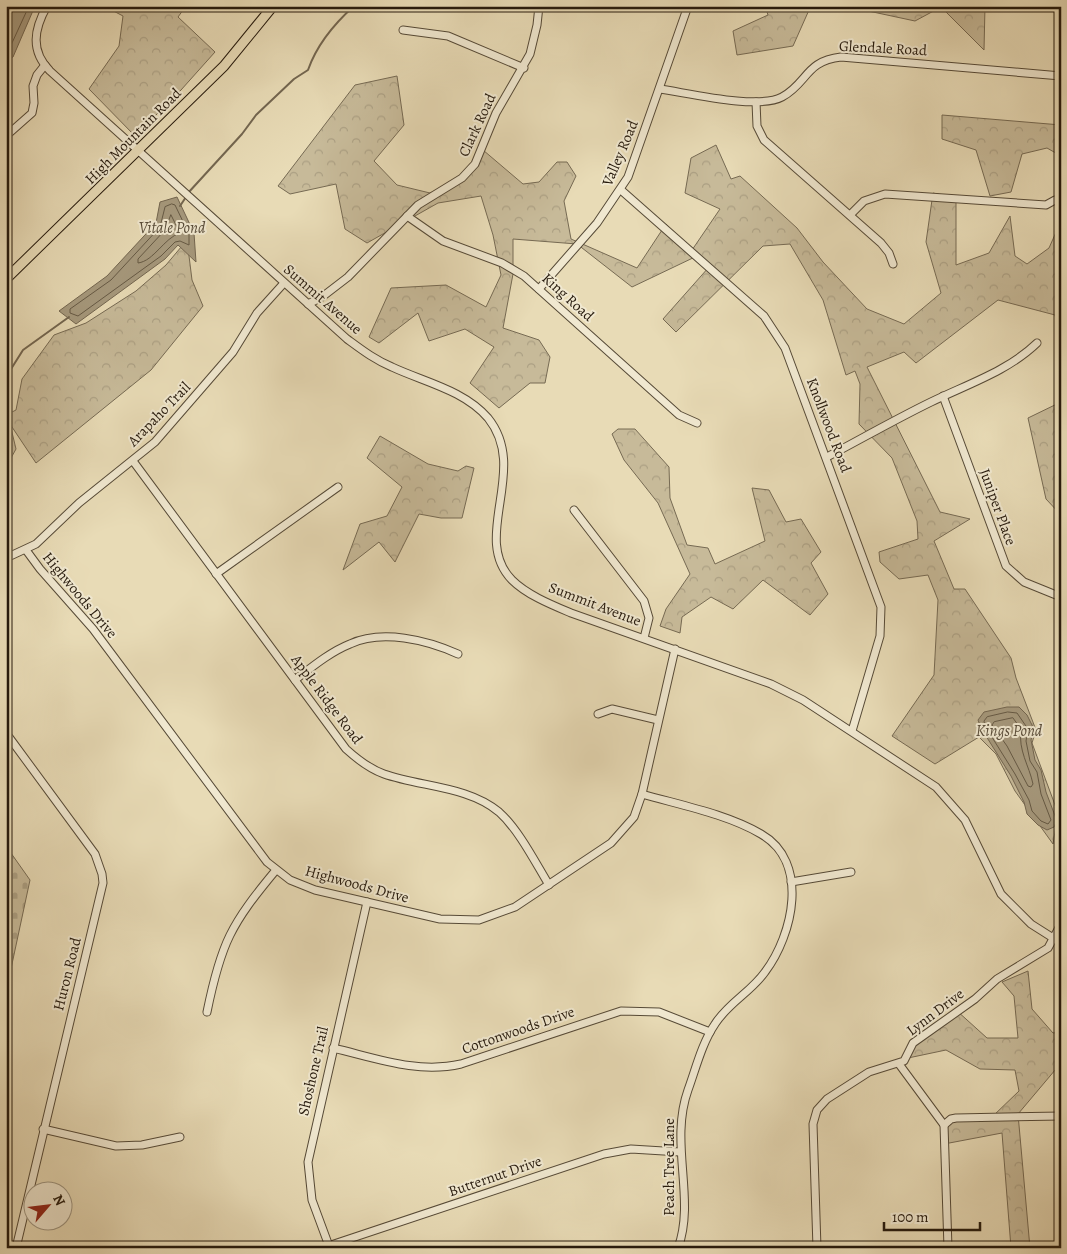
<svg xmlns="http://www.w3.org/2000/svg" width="1067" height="1254" viewBox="0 0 1067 1254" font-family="Alegreya,serif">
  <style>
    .forest { fill: url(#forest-crowns); stroke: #766a53 }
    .cemetery { fill: url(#cemetery-stones); stroke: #766a53 }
    .water { fill: #a6997d; stroke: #736650 }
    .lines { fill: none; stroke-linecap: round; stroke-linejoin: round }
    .shore { stroke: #665a45; stroke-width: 1 }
    .stream { stroke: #736650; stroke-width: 2 }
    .minor-casing { stroke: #564a37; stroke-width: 9 }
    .major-casing { stroke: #261a0d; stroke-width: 11 }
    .minor { stroke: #f0e8d0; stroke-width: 7 }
    .major { stroke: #e8dbb6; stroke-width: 9 }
    .labels { text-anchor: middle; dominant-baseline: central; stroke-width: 4; stroke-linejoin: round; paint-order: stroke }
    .street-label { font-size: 15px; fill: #261a0d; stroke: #f0e8d0 }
    .water-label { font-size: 16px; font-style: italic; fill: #594d3a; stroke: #f0e8d0 }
  </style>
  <defs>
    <pattern id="forest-crowns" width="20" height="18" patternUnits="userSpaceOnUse" patternTransform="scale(1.25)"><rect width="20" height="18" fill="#c7ba99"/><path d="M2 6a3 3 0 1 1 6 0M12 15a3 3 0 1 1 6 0" fill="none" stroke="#ab9f83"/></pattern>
    <pattern id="cemetery-stones" width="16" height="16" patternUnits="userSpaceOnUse" patternTransform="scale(1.25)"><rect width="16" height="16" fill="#c7ba99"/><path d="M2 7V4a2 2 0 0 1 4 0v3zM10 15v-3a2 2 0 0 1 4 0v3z" fill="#ab9f83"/></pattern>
  </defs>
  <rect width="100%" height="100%" fill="#e8dbb6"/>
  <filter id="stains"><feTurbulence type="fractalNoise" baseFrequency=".004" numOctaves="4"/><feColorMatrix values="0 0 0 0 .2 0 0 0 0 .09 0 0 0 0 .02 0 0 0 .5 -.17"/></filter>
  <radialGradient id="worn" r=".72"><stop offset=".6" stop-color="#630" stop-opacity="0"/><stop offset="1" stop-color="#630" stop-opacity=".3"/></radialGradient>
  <!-- forest -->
  <g class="forest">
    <polygon points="104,6 186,6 178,17 215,52 181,90 135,136 89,89 119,46 123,16"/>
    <polygon points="765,6 820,6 809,10 793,46 737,55 733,31 768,15"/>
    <polygon points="845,6 985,6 984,50 941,7 915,21"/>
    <polygon points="397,76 404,125 374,161 397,185 430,193 461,179 483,150 523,184 539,182 557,162 567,162 576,176 564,201 571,239 637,268 666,224 692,250 720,209 685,193 691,158 716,145 731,179 740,176 797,228 823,262 867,309 904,324 941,293 926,242 933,193 956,198 956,265 989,253 1010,216 1015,256 1027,264 1049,248 1061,221 1061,345 1055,315 998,300 916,363 904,352 867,367 940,512 970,519 934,541 954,589 965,589 1011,658 1016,678 1036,730 1032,743 1058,813 1053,844 1015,791 996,754 979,737 935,764 892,736 934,675 938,600 928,575 899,579 880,562 879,552 918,539 917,521 892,458 859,424 860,384 855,371 846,375 823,300 790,244 763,246 676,332 663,319 709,267 697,256 632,287 577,244 513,239 513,274 503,328 539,340 550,357 545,383 530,383 499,408 470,383 494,347 465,329 429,341 418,313 379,343 369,337 391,288 446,285 486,307 501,275 493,235 481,196 438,203 367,243 345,229 336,184 290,194 278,186 355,85"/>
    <polygon points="942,115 1061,125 1061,156 1047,148 1022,154 1011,192 990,196 976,150 942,139"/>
    <polygon points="187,240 192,280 203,306 151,370 36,463 10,424 16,449 6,467 6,415 16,410 22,379 54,335 86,323 136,291 166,265"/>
    <polygon points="1061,402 1061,515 1046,499 1028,418"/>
    <polygon points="618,429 635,429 669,467 670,498 687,545 708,548 715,564 765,541 752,488 769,490 786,522 801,519 821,552 811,563 828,594 810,615 763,580 733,609 711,597 682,617 680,633 660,626 666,609 690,574 658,503 624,460 612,434"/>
    <polygon points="380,436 428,464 458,471 466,466 474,468 462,518 441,518 419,514 395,562 379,542 343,570 360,524 387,516 402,487 367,458"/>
    <polygon points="1028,971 1032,1009 1053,1033 1061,1032 1061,1063 1018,1114 1030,1248 1011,1248 1002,1133 944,1144 947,1118 993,1116 1019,1091 1015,1070 980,1069 946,1050 908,1058 910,1043 956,1010 987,1038 1018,1038 1014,996 1002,982"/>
  </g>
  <!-- cemetery -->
  <polygon class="cemetery" points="6,846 30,880 6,992"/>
  <!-- water -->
  <g class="water">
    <polygon points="6,6 35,6 13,57 6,61"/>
    <polygon points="177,197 194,233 196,262 178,245 165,259 76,324 59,311 107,276 156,223 160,202"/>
    <polygon points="1007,707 1019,707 1027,715 1034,729 1031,740 1035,760 1041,770 1046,792 1057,821 1054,827 1047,830 1038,825 1027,814 1024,802 1011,776 981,728 978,720 984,712"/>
  </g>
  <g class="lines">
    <!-- shore -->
    <g class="shore">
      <polyline points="6,56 29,6"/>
      <polygon points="172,204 175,205 189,234 189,245 180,241 175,242 161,256 78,316 70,313 70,309 111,280 160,227 165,207"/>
      <path d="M171,215L180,233C164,238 154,261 138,263V259L165,230Z"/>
      <polygon points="1008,712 1017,713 1028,729 1026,741 1030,761 1037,772 1041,794 1051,820 1048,824 1041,821 1032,811 1029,800 1015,774 985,726 984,721 987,717"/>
      <path d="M1013,718L1021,729C1018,751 1029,765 1033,784L1031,787L1028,786L1007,746L992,725L994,722Z"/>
    </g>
    <!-- stream -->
    <g class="stream">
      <path d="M188,193L242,134L256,115L294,79L308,70C317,44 334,24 354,6"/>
      <polyline points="180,206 186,197"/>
      <polyline points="6,377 23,350 69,317"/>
    </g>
    <!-- minor casing -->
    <g class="minor-casing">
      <g id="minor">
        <path d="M47,6C34,29 30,51 50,71L347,339C362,350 375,360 392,367C424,382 464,390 488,418C530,470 470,537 512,580C527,595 552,605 571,613L771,684L803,700L936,787L965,820L1001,894L1031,924L1061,943"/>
        <polyline points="403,30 448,36 524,68"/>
        <path d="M660,89C688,93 758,110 782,97C808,83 805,61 841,57L1061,76"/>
        <polyline points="756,102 757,126 764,140 881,243 889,253 893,264"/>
        <polyline points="6,136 32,113 34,103 33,86 37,75 45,65"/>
        <polyline points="621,190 764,316 785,348 881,607 880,636 852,731"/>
        <polyline points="850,215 864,201 885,194 1046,205 1055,200"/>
        <polyline points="407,216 443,241 502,263 524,276 679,415 697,423"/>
        <polyline points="539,289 597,223 628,177 688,6"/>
        <polyline points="308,304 322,297 348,277 418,205 462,178 475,164 496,113 530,54 537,25 539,6"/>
        <polyline points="943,396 1006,566 1024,582 1061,597"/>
        <path d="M827,457C861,439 896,419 931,402C968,384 1008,371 1037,343"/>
        <path d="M133,461L346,749C357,759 370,769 384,774C421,787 468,786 499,812C519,830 535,862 549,885"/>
        <polyline points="574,510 644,601 649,618 644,638"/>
        <polyline points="26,550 40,569 93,629 267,862 290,880 315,890 440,919 479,920 515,907 611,843 634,817 642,794 675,649"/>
        <polyline points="6,558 36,544 79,503 155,442 233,352 257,313 284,283"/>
        <polyline points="216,574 338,487"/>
        <path d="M295,680C312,667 330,652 350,644C382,629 427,640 458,654"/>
        <polyline points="598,714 612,709 658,720"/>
        <polyline points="6,733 95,854 102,874 103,883 16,1248"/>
        <path d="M642,794C680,805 727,814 761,834C810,862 793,935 765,972C751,992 728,1003 715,1024C702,1043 696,1068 688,1090C669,1143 696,1199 678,1248"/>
        <polyline points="791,882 851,872"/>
        <path d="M207,1012C221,943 231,924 276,870"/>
        <path d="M333,1048C376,1058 417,1074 461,1064L621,1011L659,1012L710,1032"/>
        <polyline points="899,1064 944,1125 948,1248"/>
        <polyline points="944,1125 951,1119 956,1118 1061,1116"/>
        <polyline points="43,1129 116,1146 142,1145 180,1137"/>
        <polyline points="329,1246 312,1200 308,1162 367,902"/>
        <polyline points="322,1248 604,1154 631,1149 680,1152"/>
        <polyline points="817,1248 813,1124 817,1110 827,1099 869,1072 904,1061 913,1043 975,999 997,979 1048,948 1061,924"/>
      </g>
    </g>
    <!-- major casing -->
    <g class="major-casing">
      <polyline id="major" points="6,279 224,66 273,6"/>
    </g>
    <!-- minor -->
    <use href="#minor" class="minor"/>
    <!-- major -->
    <use href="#major" class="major"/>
  </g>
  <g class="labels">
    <!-- street labels -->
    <g class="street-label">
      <text transform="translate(883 48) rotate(3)">Glendale Road</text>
      <text transform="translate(477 125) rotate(-65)">Clark Road</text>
      <text transform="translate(133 136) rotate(-45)">High Mountain Road</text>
      <text transform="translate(620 153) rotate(-67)">Valley Road</text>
      <text transform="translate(568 297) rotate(42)">King Road</text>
      <text transform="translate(323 299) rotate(41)">Summit Avenue</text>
      <text transform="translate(159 414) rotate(-46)">Arapaho Trail</text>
      <text transform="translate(829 425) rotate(69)">Knollwood Road</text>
      <text transform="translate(998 507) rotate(70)">Juniper Place</text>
      <text transform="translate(80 595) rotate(50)">Highwoods Drive</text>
      <text transform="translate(595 604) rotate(21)">Summit Avenue</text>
      <text transform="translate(327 699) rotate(53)">Apple Ridge Road</text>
      <text transform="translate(357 884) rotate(15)">Highwoods Drive</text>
      <text transform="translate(67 974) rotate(-76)">Huron Road</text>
      <text transform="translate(935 1012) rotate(-37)">Lynn Drive</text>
      <text transform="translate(518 1030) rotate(-19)">Cottonwoods Drive</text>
      <text transform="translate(313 1071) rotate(-77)">Shoshone Trail</text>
      <text transform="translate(669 1167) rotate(-90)">Peach Tree Lane</text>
      <text transform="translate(495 1176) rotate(-19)">Butternut Drive</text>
    </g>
    <!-- water labels -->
    <g class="water-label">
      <text x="172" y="228">Vitale Pond</text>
      <text x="1009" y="731">Kings Pond</text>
    </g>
  </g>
  <!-- margin -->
  <rect width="1067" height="1254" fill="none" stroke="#e8dbb6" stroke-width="25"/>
  <rect x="8" y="8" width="1052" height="1239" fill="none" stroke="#261a0d" stroke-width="2.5"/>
  <rect x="12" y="12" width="1042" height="1229" fill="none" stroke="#261a0d"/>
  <!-- north arrow -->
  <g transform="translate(48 1206) rotate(62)"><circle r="24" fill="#f0e8d0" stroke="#9f9682"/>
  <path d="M0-4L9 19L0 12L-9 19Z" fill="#8f2418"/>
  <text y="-8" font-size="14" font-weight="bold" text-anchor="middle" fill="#261a0d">N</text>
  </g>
  <!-- scale -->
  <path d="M884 1222v8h96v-8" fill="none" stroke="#261a0d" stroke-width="2.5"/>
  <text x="892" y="1222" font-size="15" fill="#261a0d" stroke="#f0e8d0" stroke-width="4" paint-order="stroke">100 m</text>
  <rect width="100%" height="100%" filter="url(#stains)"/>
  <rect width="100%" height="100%" fill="url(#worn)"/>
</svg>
